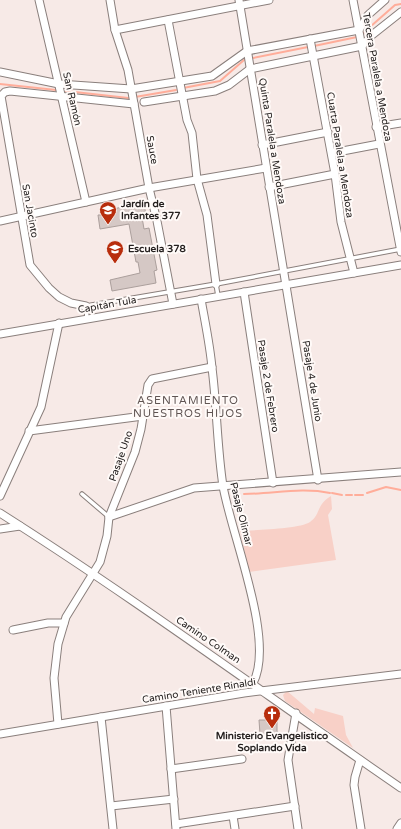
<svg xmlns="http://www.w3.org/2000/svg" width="401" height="829" viewBox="0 0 401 829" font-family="'Varela Round',sans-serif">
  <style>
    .green { fill: #f8d0c7 }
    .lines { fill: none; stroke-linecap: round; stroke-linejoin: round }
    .stream { stroke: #ffad9a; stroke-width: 2 }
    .building { fill: #d5c8c5; stroke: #ab9f9c }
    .lane-casing { stroke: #8a7f7c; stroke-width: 5.5 }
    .street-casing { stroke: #8a7f7c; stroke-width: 9 }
    .lane { stroke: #fff; stroke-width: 3.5 }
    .street { stroke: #fff; stroke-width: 7 }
    .labels { text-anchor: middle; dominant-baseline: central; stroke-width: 4; stroke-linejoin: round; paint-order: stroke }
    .street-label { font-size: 10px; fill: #252120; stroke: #fffaf8 }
    .poi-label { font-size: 10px; font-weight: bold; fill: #252120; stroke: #fffaf8; text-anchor: start }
    .neighbourhood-label { font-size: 11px; letter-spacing: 1px; fill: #5f5452; stroke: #fffaf8 }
  </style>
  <rect width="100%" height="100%" fill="#f7eae7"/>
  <!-- green -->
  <g class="green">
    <path d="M331,496L332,509L328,515L336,560L249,572L240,531C254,530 300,529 310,522C321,514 316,505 331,496Z"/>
    <polygon points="287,691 314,714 315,708 343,716 346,735 353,748 285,701 283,695"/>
  </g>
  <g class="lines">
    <!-- stream -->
    <g class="stream">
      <polyline points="362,34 395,5 401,4"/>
      <polyline points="314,46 357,37"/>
      <polyline points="253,58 308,47"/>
      <polyline points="0,84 56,90"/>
      <polyline points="183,88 220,81 244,60"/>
      <polyline points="66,91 128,98"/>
      <polyline points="135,97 176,90"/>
      <polyline points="332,493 342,495"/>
      <polyline points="367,493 386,487 401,490"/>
      <path d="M244,494C273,494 301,487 330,493"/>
      <polyline points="346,495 352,495"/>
      <polyline points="355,495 363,495"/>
    </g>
  </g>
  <!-- building -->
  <g class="building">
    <polygon points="144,203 146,216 142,217 144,229 149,228 157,270 154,271 156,283 112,291 110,280 140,273 138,262 136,262 129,224 100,229 98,215 103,215 102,211"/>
    <polygon points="259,720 277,720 277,734 260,734"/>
  </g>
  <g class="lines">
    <!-- lane casing -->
    <g class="lane-casing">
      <g id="lane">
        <polyline points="218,296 216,284 401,249"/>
        <polyline points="87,319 86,306 216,284"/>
        <polyline points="82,494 109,517"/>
      </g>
    </g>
    <!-- street casing -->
    <g class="street-casing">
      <g id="street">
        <polyline points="39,0 86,202"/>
        <polyline points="110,0 115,30 128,70 149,188 157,221 173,304"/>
        <polyline points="239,0 318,480"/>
        <polyline points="353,0 401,252"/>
        <polyline points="168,20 187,120 192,133 197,179 207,215 216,284"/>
        <polyline points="115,30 269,0"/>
        <polyline points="310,39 335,174 341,222 354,273"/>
        <polyline points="0,72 59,84 131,89 212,76 247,51 359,30 368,15 385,0"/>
        <polyline points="144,102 215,91 229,85 250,69 362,46 372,35 401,12"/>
        <polyline points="376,127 401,123"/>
        <polyline points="262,145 328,132"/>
        <polyline points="332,153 379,144"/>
        <polyline points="269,187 335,174"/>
        <polyline points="0,221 149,188 266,168"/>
        <polyline points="244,292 273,483"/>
        <path d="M201,299C205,322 210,345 212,368C217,407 217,447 223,486C231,534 276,641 253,683"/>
        <polyline points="86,306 71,303 59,297 49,288 30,265 1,96 5,92 10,91 134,104"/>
        <polyline points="0,334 401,265"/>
        <polyline points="29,431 143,416"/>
        <polyline points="0,496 41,407 59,323"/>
        <path d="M0,513C137,600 267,696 401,788"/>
        <polyline points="109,517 194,488 401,472"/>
        <polyline points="0,529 20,526"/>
        <polyline points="13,630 48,623 64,623"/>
        <polyline points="166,706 176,829"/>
        <polyline points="296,713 288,760 298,829"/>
        <polyline points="101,717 113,829"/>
        <polyline points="58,724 54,678 58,644 66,617 100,562 107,536 109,517 135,452 141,429 148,385 152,379 212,367"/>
        <polyline points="0,734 244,693 401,674"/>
        <polyline points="360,760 355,777 354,785 361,829"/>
        <polyline points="171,769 242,759"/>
        <polyline points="111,806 174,799"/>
        <polyline points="233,816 235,829"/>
        <polyline points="176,824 295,806"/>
        <polyline points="397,829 401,823"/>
      </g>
    </g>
    <!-- lane -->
    <use href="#lane" class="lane"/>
    <!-- street -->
    <use href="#street" class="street"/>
  </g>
  <!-- icons -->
  <defs>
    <g id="school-pin" transform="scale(0.9)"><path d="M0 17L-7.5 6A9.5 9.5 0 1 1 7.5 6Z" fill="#b82d0c" stroke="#fffaf8"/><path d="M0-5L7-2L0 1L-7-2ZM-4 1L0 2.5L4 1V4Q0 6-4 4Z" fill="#fff"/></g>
    <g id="church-pin" transform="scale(0.9)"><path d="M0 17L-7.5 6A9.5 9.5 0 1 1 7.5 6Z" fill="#b82d0c" stroke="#fffaf8"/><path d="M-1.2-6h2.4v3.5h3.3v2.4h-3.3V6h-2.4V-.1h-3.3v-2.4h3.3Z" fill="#fff"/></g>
  </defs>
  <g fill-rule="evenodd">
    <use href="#school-pin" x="108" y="210"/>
    <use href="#school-pin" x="115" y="249"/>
    <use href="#church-pin" x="272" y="714"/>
  </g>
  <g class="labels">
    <!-- street labels -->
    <g class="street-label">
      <text transform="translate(377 77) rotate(80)">Tercera Paralela a Mendoza</text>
      <text transform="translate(72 99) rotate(77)">San Ramón</text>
      <text transform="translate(272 141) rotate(81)">Quinta Paralela a Mendoza</text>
      <text transform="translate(152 150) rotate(80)">Sauce</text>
      <text transform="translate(340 155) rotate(81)">Cuarta Paralela a Mendoza</text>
      <text transform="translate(30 211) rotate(80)">San Jacinto</text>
      <text transform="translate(107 305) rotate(-10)">Capitán Tula</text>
      <text transform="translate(312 381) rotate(81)">Pasaje 4 de Junio</text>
      <text transform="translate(268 386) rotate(81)">Pasaje 2 de Febrero</text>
      <text transform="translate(121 456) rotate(-71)">Pasaje Uno</text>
      <text transform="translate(241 514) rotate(76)">Pasaje Olimar</text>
      <text transform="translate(208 640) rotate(34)">Camino Colman</text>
      <text transform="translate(199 691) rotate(-9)">Camino Teniente Rinaldi</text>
    </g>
    <!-- poi labels -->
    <g class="poi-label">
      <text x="121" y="204">Jardín de<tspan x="121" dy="12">Infantes 377</tspan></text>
      <text x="128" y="249">Escuela 378</text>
      <text x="272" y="736" text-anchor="middle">Ministerio Evangelistico<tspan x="272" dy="12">Soplando Vida</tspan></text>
    </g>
    <!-- neighbourhood labels -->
    <g class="neighbourhood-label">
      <text x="188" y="400">ASENTAMIENTO<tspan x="188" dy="13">NUESTROS HIJOS</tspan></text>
    </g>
  </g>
</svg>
